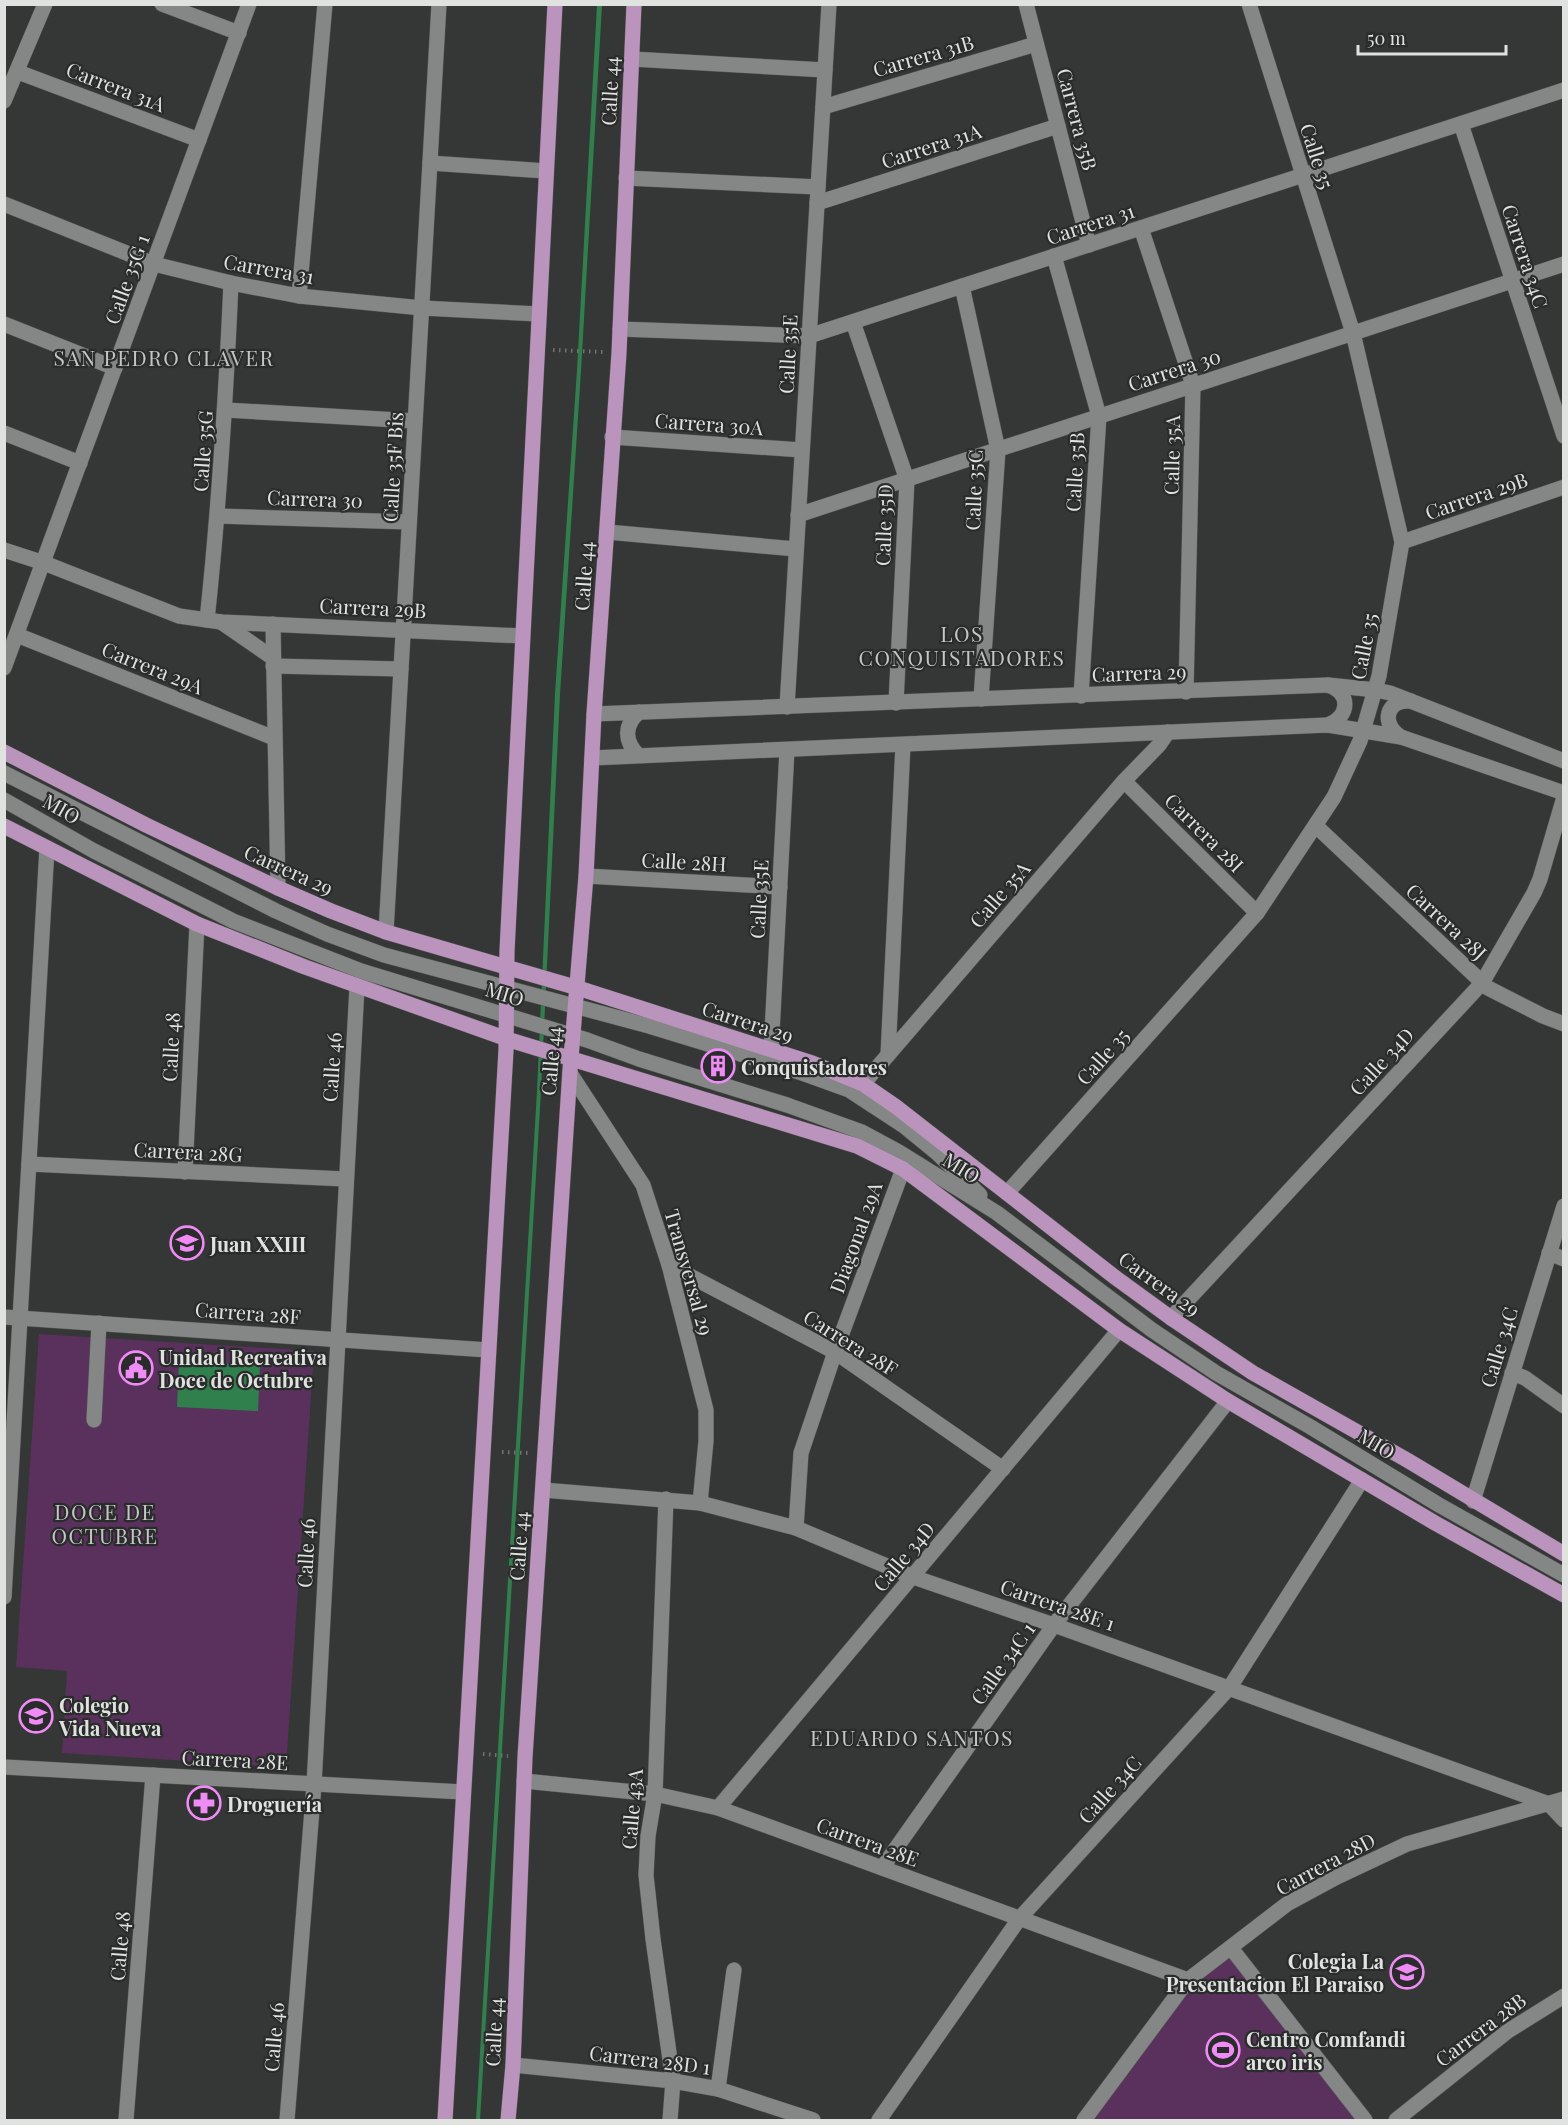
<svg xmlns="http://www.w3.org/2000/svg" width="1568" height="2125" viewBox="0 0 1568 2125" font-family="'Playfair Display',serif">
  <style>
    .green { fill: #5a315d }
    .water { fill: #30804d }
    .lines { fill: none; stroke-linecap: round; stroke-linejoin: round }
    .minor-casing { stroke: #535553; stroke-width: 16 }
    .major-casing { stroke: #535553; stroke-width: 16 }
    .path { stroke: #707371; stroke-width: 4; stroke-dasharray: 1.5 4.5; stroke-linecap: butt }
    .minor { stroke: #848785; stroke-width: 15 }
    .major { stroke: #bb94bd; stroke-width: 15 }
    .labels { text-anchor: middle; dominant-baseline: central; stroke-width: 4.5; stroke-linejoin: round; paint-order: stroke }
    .street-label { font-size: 20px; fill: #e0e2e0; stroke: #2a2c2b }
    .poi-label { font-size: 20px; font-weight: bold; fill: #e0e2e0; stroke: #2a2c2b; text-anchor: start }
    .neighbourhood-label { font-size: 21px; letter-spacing: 1.5px; fill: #c3c6c4; stroke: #2a2c2b }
  </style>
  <rect width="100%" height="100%" fill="#343735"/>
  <!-- green -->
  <g class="green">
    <polygon points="39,1334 314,1351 286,1767 62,1753 67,1671 16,1667"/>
    <polygon points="1231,1948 1365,2120 1084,2120 1188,1980"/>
  </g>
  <!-- water -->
  <g class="water">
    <polygon points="597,5 602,5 581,371 560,694 541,1091 480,2120 476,2120 537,1091 555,694 577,370"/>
    <polygon points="179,1361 260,1365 258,1411 177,1407"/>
  </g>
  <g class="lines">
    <!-- minor casing -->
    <g class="minor-casing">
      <g id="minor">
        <polyline points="162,4 239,33"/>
        <polyline points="1026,4 1089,245"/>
        <polyline points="632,59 825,70"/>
        <polyline points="18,72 199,140"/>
        <polyline points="4,101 45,4"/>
        <polyline points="823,107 1036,44"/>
        <polyline points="1461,124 1564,436"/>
        <polyline points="430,163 546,171"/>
        <polyline points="626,178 818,187"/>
        <polyline points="817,203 1058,126"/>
        <polyline points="4,204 154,264 231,283 299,296 422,308 539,314"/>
        <polyline points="1141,228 1193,385 1186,692"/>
        <polyline points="1054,256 1099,416 1081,696"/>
        <polyline points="962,286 998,450 981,699"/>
        <polyline points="299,296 325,4"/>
        <polyline points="853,322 907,480 896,703"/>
        <polyline points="4,324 115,368"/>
        <polyline points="620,329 809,336 1564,90"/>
        <polyline points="226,410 415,421"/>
        <polyline points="4,433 80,463"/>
        <polyline points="612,437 802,450"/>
        <polyline points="798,515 1564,264"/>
        <polyline points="218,516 409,522"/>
        <polyline points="607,532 796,549"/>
        <polyline points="1402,542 1564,487"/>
        <polyline points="4,550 44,563 179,616 221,622 522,636"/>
        <path d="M207,620C219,508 226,396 231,283"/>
        <polyline points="221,622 273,658"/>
        <polyline points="273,624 278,888"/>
        <polyline points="17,635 274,738"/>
        <polyline points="273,666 401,669"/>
        <polyline points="4,668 249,4"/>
        <polyline points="787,707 829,4"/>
        <polyline points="594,714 1328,685 1376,690 1390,693 1564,761"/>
        <path d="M1328,725C1350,716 1351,693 1328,685"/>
        <path d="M1401,737C1380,724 1386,699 1411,701"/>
        <path d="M638,755C624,741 624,725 639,712"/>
        <polyline points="592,758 1328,725 1401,737 1564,793"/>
        <polyline points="4,773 276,911 327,934 384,955 649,1026 799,1072 849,1090 904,1126 937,1153 980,1195"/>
        <polyline points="1124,781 1257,913"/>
        <polyline points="4,800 94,851 233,921 361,971 587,1040 639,1059 787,1105 862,1132 899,1152 997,1213 1152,1330 1216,1373 1309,1426 1439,1505 1564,1575"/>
        <polyline points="1316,826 1488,988 1543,1016 1564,1024"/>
        <polyline points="586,876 780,887"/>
        <polyline points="386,932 439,4"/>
        <polyline points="771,1051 787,750"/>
        <polyline points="888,1055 903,745"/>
        <polyline points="570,1073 643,1185 669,1265 706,1410 706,1441 700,1503"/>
        <polyline points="863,1084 1124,781 1159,745 1168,732"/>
        <polyline points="29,1164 345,1179"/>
        <polyline points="185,1172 197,924"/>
        <polyline points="1007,1193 1257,913 1334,797 1360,741 1379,676 1402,542 1353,333 1249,4"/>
        <polyline points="1549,1253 1564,1259"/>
        <polyline points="669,1265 835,1352 1003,1469"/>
        <polyline points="4,1317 488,1350"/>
        <polyline points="1171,1318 1482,983 1534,893 1540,879 1564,797"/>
        <polyline points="1512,1373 1525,1378 1564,1406"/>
        <polyline points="94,1420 99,1323"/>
        <polyline points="543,1490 700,1503 796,1528 913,1577 1054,1625 1549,1804 1564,1820"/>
        <polyline points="666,1499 655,1794 648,1836 646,1875 653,1939 673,2081 670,2120"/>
        <polyline points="1473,1501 1564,1206"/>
        <polyline points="796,1528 801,1453 835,1352 903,1169"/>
        <polyline points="4,1597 47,848"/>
        <polyline points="4,1767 463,1792"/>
        <polyline points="524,1781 655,1794 718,1808 1188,1980"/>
        <polyline points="718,1808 1119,1330"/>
        <polyline points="882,1868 1054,1625 1228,1401"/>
        <polyline points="1231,1948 1365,2120"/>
        <polyline points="513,2065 673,2081 718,2089 813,2120"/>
        <polyline points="718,2089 734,1970"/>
        <polyline points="126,2120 153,1775"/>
        <polyline points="287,2120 314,1785 357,987"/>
        <polyline points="879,2120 1019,1919 1230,1687 1362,1480"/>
        <polyline points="1084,2120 1188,1980 1287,1904 1337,1877 1407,1844 1564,1799"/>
        <polyline points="1396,2120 1508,2031 1564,1996"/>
      </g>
    </g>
    <!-- major casing -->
    <g class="major-casing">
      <g id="major">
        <polyline points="4,752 146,825 278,888 331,911 386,932 578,988 812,1063 863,1084 895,1106 1116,1278 1171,1318 1253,1373 1407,1460 1564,1554"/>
        <polyline points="4,826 197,924 305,967 513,1041 857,1146 903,1169 1119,1330 1228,1401 1435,1523 1564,1595"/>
        <polyline points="445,2120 506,1050 507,951 555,4"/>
        <polyline points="508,2120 513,2065 525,1757 570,1070 586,876 594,714 619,353 634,4"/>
      </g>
    </g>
    <!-- path -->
    <g class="path">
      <polyline points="553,350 603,352"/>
      <polyline points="502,1452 530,1453"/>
      <polyline points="483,1754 508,1756"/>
    </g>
    <!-- minor -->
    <use href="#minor" class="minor"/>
    <!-- major -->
    <use href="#major" class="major"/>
  </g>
  <!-- icons -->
  <defs>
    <g id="building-ring" transform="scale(1.725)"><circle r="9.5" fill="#2a2c2b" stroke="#f08bf6" stroke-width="1.5"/><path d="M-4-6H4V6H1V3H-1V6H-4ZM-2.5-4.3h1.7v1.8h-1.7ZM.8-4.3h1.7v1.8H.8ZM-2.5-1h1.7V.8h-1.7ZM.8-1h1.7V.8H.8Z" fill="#f08bf6"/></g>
    <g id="school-ring" transform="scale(1.725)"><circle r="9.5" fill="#2a2c2b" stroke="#f08bf6" stroke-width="1.5"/><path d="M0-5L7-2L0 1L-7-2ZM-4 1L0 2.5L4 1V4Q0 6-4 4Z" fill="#f08bf6"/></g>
    <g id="civic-ring" transform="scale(1.725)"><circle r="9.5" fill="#2a2c2b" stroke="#f08bf6" stroke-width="1.5"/><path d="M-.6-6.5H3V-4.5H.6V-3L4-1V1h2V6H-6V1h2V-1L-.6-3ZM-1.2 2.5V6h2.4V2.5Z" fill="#f08bf6"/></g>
    <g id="pharmacy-ring" transform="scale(1.725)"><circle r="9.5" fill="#2a2c2b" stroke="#f08bf6" stroke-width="1.5"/><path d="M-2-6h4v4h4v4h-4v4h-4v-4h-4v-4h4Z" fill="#f08bf6"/></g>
    <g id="university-ring" transform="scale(1.725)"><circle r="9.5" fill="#2a2c2b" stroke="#f08bf6" stroke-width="1.5"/><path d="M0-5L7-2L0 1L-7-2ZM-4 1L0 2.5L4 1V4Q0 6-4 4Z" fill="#f08bf6"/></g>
    <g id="stadium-ring" transform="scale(1.725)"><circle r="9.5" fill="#2a2c2b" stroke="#f08bf6" stroke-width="1.5"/><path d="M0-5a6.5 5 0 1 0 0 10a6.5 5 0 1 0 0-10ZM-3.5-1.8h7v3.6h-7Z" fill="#f08bf6"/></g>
  </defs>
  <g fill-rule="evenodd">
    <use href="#building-ring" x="718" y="1066"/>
    <use href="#school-ring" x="187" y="1243"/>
    <use href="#civic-ring" x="136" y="1368"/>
    <use href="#school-ring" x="36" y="1716"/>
    <use href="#pharmacy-ring" x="204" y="1803"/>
    <use href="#university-ring" x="1407" y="1972"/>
    <use href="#stadium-ring" x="1223" y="2050"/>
  </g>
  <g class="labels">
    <!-- street labels -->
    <g class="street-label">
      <text transform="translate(923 55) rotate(-16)">Carrera 31B</text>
      <text transform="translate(116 86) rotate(21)">Carrera 31A</text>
      <text transform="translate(609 91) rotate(-87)">Calle 44</text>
      <text transform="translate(1078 119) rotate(75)">Carrera 35B</text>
      <text transform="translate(931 145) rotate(-18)">Carrera 31A</text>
      <text transform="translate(1318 156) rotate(72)">Calle 35</text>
      <text transform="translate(1090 223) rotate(-18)">Carrera 31</text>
      <text transform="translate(1526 256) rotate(72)">Carrera 34C</text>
      <text transform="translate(269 268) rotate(10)">Carrera 31</text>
      <text transform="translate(126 279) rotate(-70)">Calle 35G 1</text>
      <text transform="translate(787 354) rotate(-87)">Calle 35E</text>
      <text transform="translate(1174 369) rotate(-18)">Carrera 30</text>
      <text transform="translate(709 423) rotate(4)">Carrera 30A</text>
      <text transform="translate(202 451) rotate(-86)">Calle 35G</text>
      <text transform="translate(1171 455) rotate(-89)">Calle 35A</text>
      <text transform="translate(392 467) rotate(-87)">Calle 35F Bis</text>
      <text transform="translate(1074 472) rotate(-87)">Calle 35B</text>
      <text transform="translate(973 490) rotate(-88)">Calle 35C</text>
      <text transform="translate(1476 495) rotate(-19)">Carrera 29B</text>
      <text transform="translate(315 498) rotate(2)">Carrera 30</text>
      <text transform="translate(883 525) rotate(-88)">Calle 35D</text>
      <text transform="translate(583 576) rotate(-86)">Calle 44</text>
      <text transform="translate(373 607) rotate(3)">Carrera 29B</text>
      <text transform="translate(1363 646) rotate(-79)">Calle 35</text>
      <text transform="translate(153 667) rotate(22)">Carrera 29A</text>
      <text transform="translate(1139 672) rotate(-2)">Carrera 29</text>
      <text transform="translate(62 808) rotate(30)">MIO</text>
      <text transform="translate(1205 832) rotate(45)">Carrera 28I</text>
      <text transform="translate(684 861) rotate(3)">Calle 28H</text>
      <text transform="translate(289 869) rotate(24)">Carrera 29</text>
      <text transform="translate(999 894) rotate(-49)">Calle 35A</text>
      <text transform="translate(758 899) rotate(-87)">Calle 35E</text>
      <text transform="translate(1447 921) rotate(43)">Carrera 28J</text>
      <text transform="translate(505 993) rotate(17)">MIO</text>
      <text transform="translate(748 1021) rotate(18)">Carrera 29</text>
      <text transform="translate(170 1047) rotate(-87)">Calle 48</text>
      <text transform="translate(1102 1056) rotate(-48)">Calle 35</text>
      <text transform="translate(550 1061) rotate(-85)">Calle 44</text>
      <text transform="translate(1381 1061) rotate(-47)">Calle 34D</text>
      <text transform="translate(331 1067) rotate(-86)">Calle 46</text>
      <text transform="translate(188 1151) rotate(3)">Carrera 28G</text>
      <text transform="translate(962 1167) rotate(32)">MIO</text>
      <text transform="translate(855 1237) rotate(-70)">Diagonal 29A</text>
      <text transform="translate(690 1272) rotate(74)">Transversal 29</text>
      <text transform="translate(1160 1283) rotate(36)">Carrera 29</text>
      <text transform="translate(248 1312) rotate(4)">Carrera 28F</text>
      <text transform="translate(851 1342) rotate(32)">Carrera 28F</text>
      <text transform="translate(1498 1347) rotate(-73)">Calle 34C</text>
      <text transform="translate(1377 1443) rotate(31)">MIO</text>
      <text transform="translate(518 1546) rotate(-86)">Calle 44</text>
      <text transform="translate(305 1553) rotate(-87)">Calle 46</text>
      <text transform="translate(903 1556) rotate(-50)">Calle 34D</text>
      <text transform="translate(1058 1604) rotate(19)">Carrera 28E 1</text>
      <text transform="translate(1002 1663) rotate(-55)">Calle 34C 1</text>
      <text transform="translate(235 1759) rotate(3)">Carrera 28E</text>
      <text transform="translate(1109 1789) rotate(-48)">Calle 34C</text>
      <text transform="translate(631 1809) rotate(-85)">Calle 43A</text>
      <text transform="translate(868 1841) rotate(20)">Carrera 28E</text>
      <text transform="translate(1325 1863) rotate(-28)">Carrera 28D</text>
      <text transform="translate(119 1946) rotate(-85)">Calle 48</text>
      <text transform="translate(1480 2029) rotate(-37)">Carrera 28B</text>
      <text transform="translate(493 2032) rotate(-87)">Calle 44</text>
      <text transform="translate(273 2037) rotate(-85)">Calle 46</text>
      <text transform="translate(650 2059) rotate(7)">Carrera 28D 1</text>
    </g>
    <!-- poi labels -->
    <g class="poi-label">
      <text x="741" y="1066">Conquistadores</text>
      <text x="210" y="1243">Juan XXIII</text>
      <text x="159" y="1356">Unidad Recreativa<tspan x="159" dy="23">Doce de Octubre</tspan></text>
      <text x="59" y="1704">Colegio<tspan x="59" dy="23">Vida Nueva</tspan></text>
      <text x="227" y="1803">Droguería</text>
      <text x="1384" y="1960" text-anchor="end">Colegia La<tspan x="1384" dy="23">Presentacion El Paraiso</tspan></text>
      <text x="1246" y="2038">Centro Comfandi<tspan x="1246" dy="23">arco iris</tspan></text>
    </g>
    <!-- neighbourhood labels -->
    <g class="neighbourhood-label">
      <text x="164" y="357">SAN PEDRO CLAVER</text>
      <text x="962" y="633">LOS<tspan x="962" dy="24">CONQUISTADORES</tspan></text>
      <text x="105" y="1511">DOCE DE<tspan x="105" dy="24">OCTUBRE</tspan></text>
      <text x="912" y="1737">EDUARDO SANTOS</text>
    </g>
  </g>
  <!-- border -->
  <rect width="1568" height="2125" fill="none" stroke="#e0e2e0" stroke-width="12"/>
  <!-- scale -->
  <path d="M1358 45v9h148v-9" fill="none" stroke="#e0e2e0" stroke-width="3"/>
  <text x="1367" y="45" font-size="18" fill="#e0e2e0" stroke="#2a2c2b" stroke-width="4.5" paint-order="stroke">50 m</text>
</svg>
